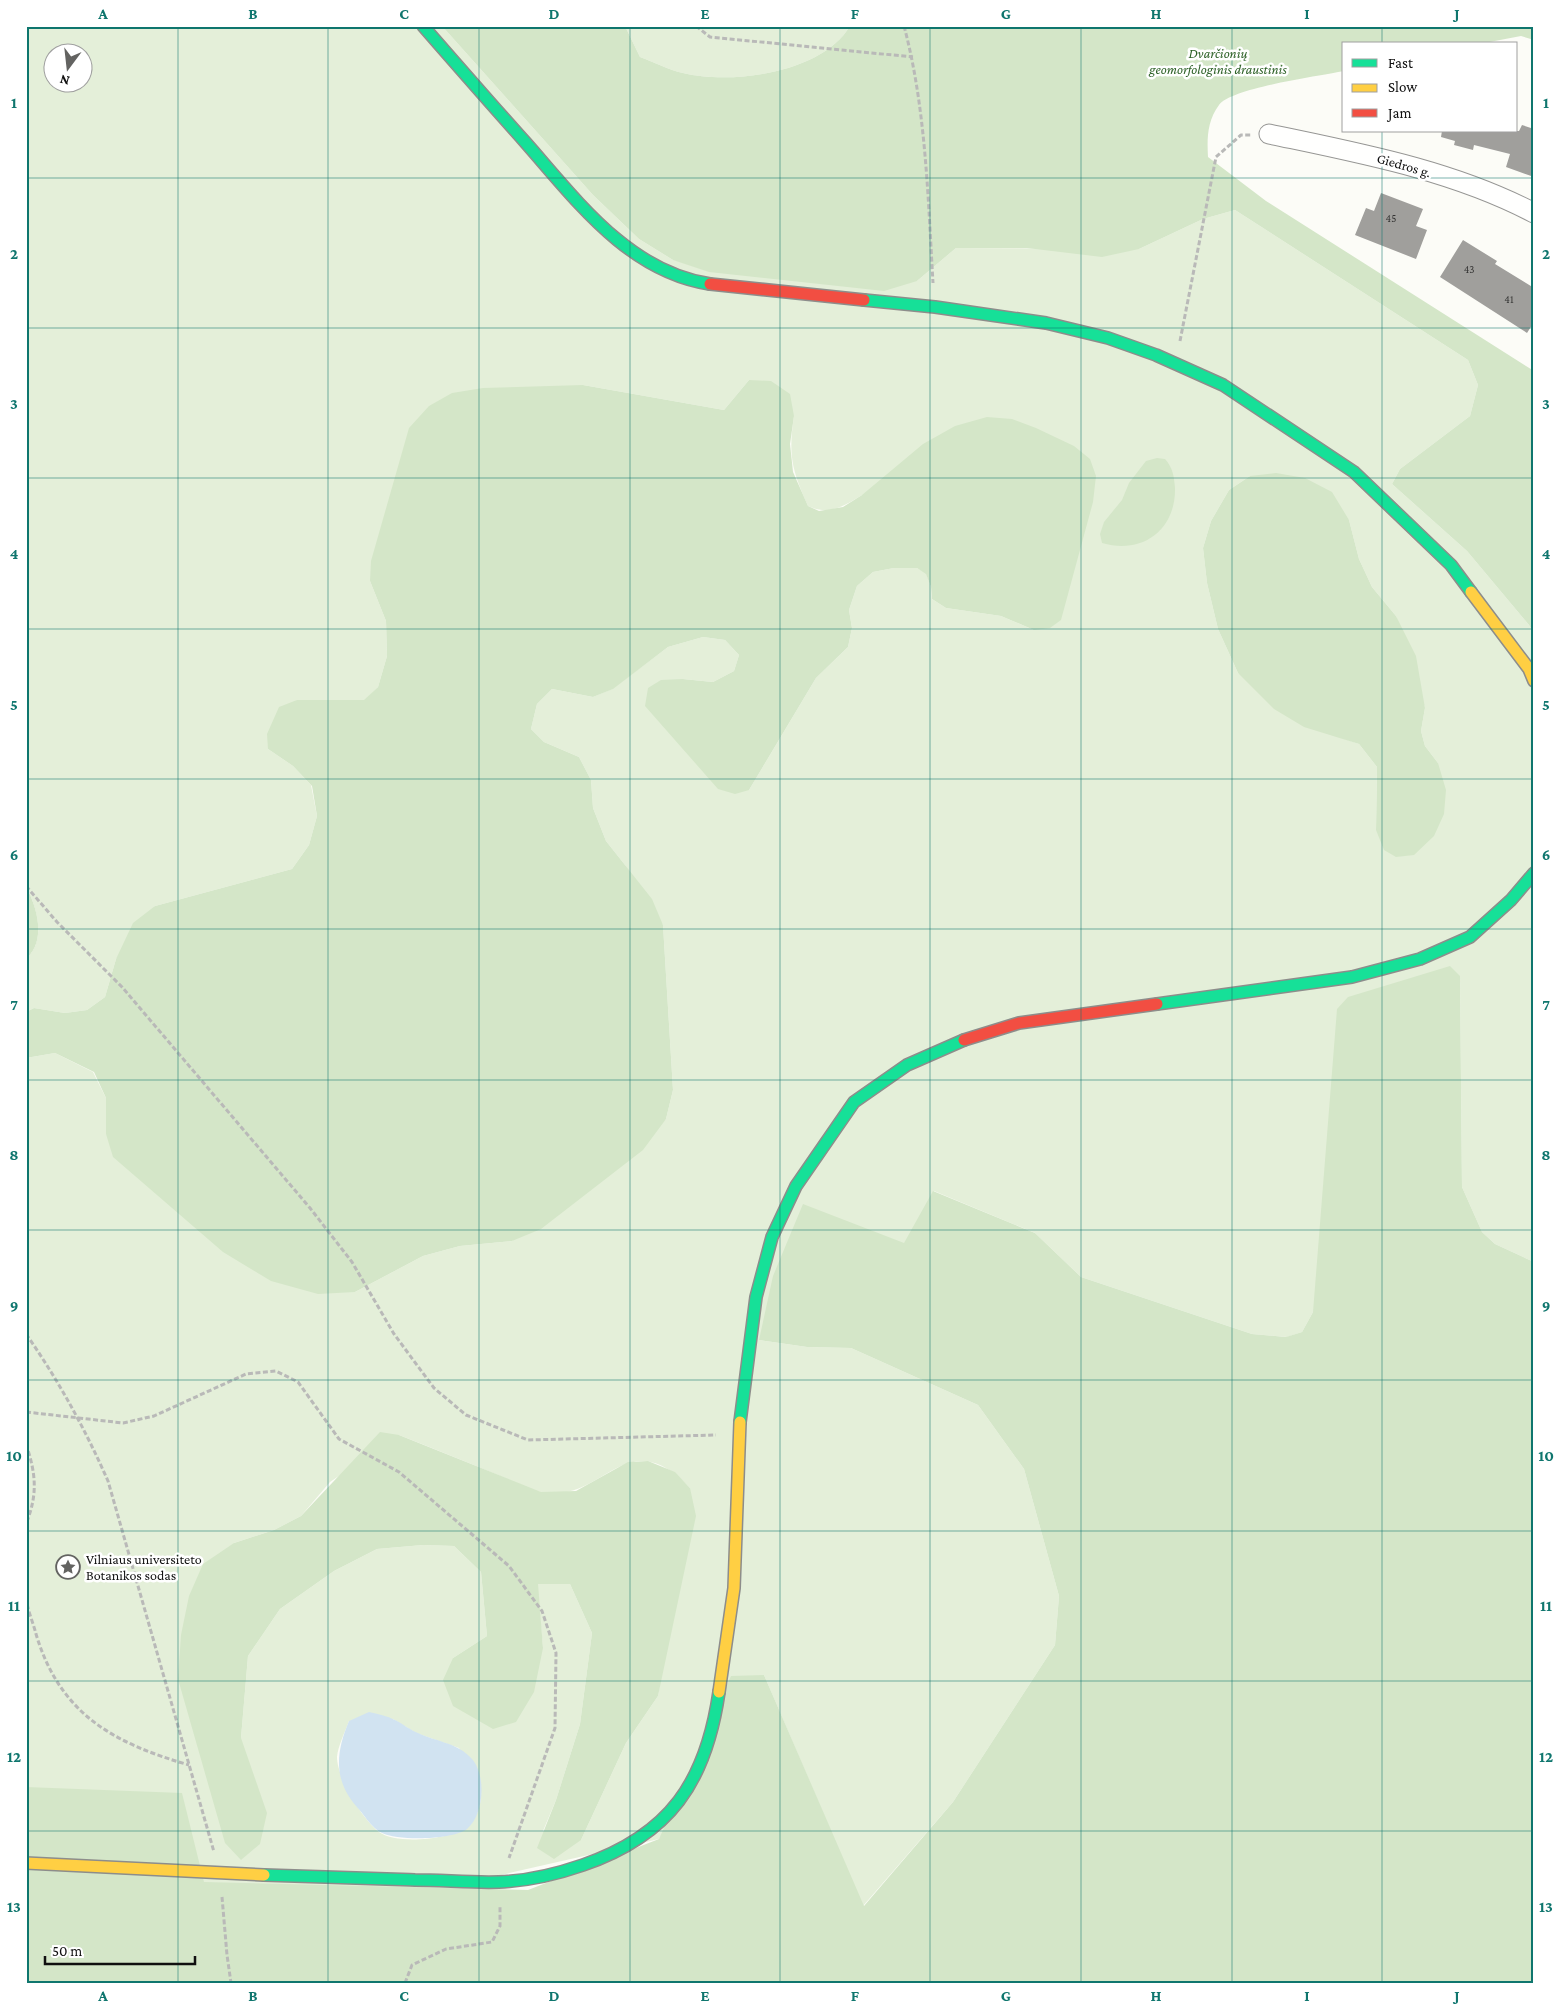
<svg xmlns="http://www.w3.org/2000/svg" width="1560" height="2009" viewBox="0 0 1560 2009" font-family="'Crimson Pro',serif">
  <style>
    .green { fill: #e4efd9; fill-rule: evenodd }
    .forest { fill: #d4e6c8 }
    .water { fill: #d1e3f1 }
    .building { fill: #a09f9c }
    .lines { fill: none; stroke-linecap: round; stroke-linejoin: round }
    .street-casing { stroke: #969694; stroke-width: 21 }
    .fast-casing { stroke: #8d8d8b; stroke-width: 14 }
    .slow-casing { stroke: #8d8d8b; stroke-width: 14 }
    .jam-casing { stroke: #8d8d8b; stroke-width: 14 }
    .path { stroke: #b9b9b8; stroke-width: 3; stroke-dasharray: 5 2.5; stroke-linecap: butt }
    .street { stroke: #fffffe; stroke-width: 19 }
    .fast { stroke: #16e098; stroke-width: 11 }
    .slow { stroke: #ffcf43; stroke-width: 11 }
    .jam { stroke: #f24e42; stroke-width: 11 }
    .grid { fill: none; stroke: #0f766e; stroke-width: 1; stroke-opacity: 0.55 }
    .labels { text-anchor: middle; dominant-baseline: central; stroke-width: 5; stroke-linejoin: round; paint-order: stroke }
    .number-label { font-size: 11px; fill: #343433 }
    .park-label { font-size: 14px; font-style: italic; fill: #2d6127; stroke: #fff }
    .street-label { font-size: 14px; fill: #101010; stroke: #fff }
    .poi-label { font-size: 14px; fill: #101010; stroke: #fff; text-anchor: start }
    .neatline { fill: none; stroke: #0f766e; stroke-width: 2 }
    .grid-label { font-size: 16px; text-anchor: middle; font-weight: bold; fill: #0f766e }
  </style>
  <rect width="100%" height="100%" fill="#fcfcf7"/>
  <!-- green -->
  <g class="green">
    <path d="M26,26H442L593,195L639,239L673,260L917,281L956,248L1139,249L1203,219L1235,210L1468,360L1478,385L1470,416L1400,469L1392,484L1467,551L1529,625L1534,634V1262L1495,1244L1482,1232L1462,1187L1460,976L1313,1312L1302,1332L1287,1337L1252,1334L1081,1277L1035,1233L934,1191L905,1243L759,1340L807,1347L851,1348L978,1405L1024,1469L1059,1596L1055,1645L953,1802L863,1906L764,1675L659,1839L26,1983V1058L55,1053L93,1072L106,1098V1134L355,1292L423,1256L460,1246L512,1241L666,1119L673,1090L663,925L625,865L606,841L593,808L591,780L579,757L544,742L531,729L537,704L552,689L593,697L612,689L668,647L703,637L725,640L739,655L734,671L713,682L683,679L749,790L816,678L848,647L852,628L849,610L857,586L873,572L894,568H917L926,573L931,587L932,599L946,608L1001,616L1034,630L862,495C844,506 829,516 808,506C792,470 788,456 794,416L749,380L724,410L583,385L370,581L386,621L387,656L378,687L365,700H297L268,749L293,766L311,785L317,816L309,845L292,869L155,906L116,959L105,997L87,1010L65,1013L34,1008L26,1012V959C47,940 37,908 26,886ZM52,52H82V82H52ZM1250,476L1349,520L1359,559L1372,587L1396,616L1425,708L1421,731L1425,746L1438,763L1376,830L1377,767L1359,744L1339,737L1238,673L1218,629L1207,583L1203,548L1211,521L1229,490ZM399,1435C432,1448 465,1461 498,1475C511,1480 526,1489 540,1492C603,1506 625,1419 690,1488L658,1696L626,1743L581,1840L543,1831L556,1800L580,1724L592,1633L570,1584H537L543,1648L453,1658L487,1636L481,1572L454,1546L423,1545L377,1549L334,1571L280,1609L248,1656L241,1738L234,1543L274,1530L301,1516L330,1482ZM393,1719L416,1733L459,1748C464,1758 481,1783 481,1792C482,1803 475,1824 465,1829C447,1839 397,1845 379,1832C363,1820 337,1778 337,1757C338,1746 345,1732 349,1721Z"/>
    <path d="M625,26H850C822,73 732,85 683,73C669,70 654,62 640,57Z"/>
  </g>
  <!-- forest -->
  <g class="forest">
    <path d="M442,26H625L640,57C654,62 669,70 683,73C732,85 822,73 850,26H1534V40L1521,36L1479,44H1344V71C1319,76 1231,88 1219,105C1207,121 1207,139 1208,157L1266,201L1534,371V634L1529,625L1467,551L1392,484L1400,469L1470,416L1478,385L1468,360L1235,210L1203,219L1139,249L1102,257L1027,248H956L917,281L884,291L709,272L673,260L639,239L593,195Z"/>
    <polygon points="749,380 771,381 790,394 794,416 790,444 793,472 808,506 819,511 843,507 862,495 923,444 955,426 987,417 1012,419 1036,428 1074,446 1090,459 1096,476 1093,502 1061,620 1050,628 1034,630 1001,616 946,608 932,599 931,587 926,574 917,568 894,568 873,572 857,586 849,610 852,628 848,647 816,678 749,790 735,794 718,789 645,706 648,688 661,680 683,679 713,682 734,671 739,655 725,640 703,637 668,647 613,689 593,697 552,689 537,704 531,729 544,742 579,757 591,780 593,808 606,841 652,899 663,925 673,1090 666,1119 643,1150 541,1229 512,1241 460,1246 423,1256 355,1292 318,1294 271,1281 223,1252 113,1157 106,1134 106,1098 94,1072 55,1053 26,1058 26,1012 34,1008 65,1013 87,1010 105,997 116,959 133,923 155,906 292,869 309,845 317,816 312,786 293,766 268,749 267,734 279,707 297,700 364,700 378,687 387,656 386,621 370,581 371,561 409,428 429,406 452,393 483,388 583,385 724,410"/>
    <path d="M1157,458L1165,459C1173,468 1174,476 1175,488C1176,530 1142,555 1102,543L1100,534L1104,522L1122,500L1129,483L1146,461Z"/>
    <polygon points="1276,473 1305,478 1332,492 1349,520 1359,559 1372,587 1396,616 1416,656 1425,708 1421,731 1425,746 1438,763 1446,790 1444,814 1434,836 1414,855 1396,857 1384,850 1376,830 1377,767 1359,744 1304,727 1274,709 1238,673 1218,629 1207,583 1203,548 1211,521 1229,490 1250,476"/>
    <path d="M26,886C37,908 47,940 26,959Z"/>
    <polygon points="1450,966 1460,976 1462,1187 1482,1232 1495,1244 1534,1262 1534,1983 26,1983 26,1787 182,1793 204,1882 528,1890 659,1839 731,1676 764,1675 864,1906 953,1802 1055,1645 1059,1596 1024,1469 978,1405 851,1348 807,1347 759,1340 773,1276 803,1204 904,1243 933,1191 1035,1233 1081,1277 1252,1334 1286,1337 1302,1332 1313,1312 1337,1009 1348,997"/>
    <polygon points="380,1432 399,1435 541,1492 576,1491 628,1462 648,1461 675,1472 690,1488 696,1516 658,1696 626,1743 581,1840 554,1859 537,1848 556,1800 580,1724 592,1633 570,1584 538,1584 543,1648 534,1692 516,1722 493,1729 453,1706 443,1680 453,1658 487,1636 481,1572 454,1546 423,1545 377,1549 334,1571 280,1609 248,1656 241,1738 267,1813 260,1844 241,1860 225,1843 178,1679 181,1635 189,1596 203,1564 234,1543 274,1530 301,1516"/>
  </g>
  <!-- water -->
  <path class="water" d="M369,1712C378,1714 387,1716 395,1720C403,1724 410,1730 418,1733C435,1741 456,1743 469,1756C487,1771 485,1814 467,1829C452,1840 399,1841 382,1833C372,1829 363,1813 356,1806C333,1779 336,1752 349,1721Z"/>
  <!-- building -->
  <g class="building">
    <polygon points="1522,125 1534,129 1534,177 1506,167 1510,154 1474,145 1473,150 1454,145 1455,141 1441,137 1442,131 1519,131"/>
    <polygon points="1381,193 1423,209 1416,226 1427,230 1416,259 1355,235 1366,208 1374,211"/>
    <polygon points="1463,240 1497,261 1495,264 1534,288 1534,322 1527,333 1440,277"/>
  </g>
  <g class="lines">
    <!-- street casing -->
    <g class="street-casing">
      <path id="street" d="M1269,134C1359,153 1452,170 1534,213"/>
    </g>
    <!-- fast casing -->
    <g class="fast-casing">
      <g id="fast">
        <path d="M423,26C457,65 491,104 526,143C577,201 629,272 710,284"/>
        <polyline points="864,300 935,307 1046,323 1108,338 1156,355 1223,385 1354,472 1451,565 1471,592"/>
        <polyline points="1157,1004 1352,977 1420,959 1470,937 1511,900 1534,873"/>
        <polyline points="740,1422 756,1297 772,1237 796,1186 854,1102 907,1065 964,1040"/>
        <path d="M264,1875C315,1877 365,1878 415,1880C443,1880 471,1883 499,1882C527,1881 557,1874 583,1865C670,1835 706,1782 719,1692"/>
      </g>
    </g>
    <!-- slow casing -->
    <g class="slow-casing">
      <g id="slow">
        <polyline points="1471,592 1529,669 1534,681"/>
        <polyline points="719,1692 734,1588 740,1422"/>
        <polyline points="26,1863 264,1875"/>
      </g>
    </g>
    <!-- jam casing -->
    <g class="jam-casing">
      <g id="jam">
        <polyline points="710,284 864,300"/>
        <polyline points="964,1040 1019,1023 1157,1004"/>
      </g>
    </g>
    <!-- path -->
    <g class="path">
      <polyline points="696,26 710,37 913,57"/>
      <path d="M904,26C926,108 928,199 933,283"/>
      <polyline points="1180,341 1216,157 1241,135 1251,135"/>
      <polyline points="26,886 57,922 122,987 310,1208 352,1262 394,1334 434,1388 466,1415 528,1440 716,1435"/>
      <path d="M26,1334C59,1381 85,1429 108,1481L214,1852"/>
      <polyline points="26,1412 123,1423 154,1416 246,1374 276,1371 298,1382 339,1439 399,1472 509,1566 542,1611 556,1653 555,1728 509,1858"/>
      <path d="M26,1444C36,1474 38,1494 26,1524"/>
      <path d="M26,1597C27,1609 33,1622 36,1634C60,1714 113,1743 189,1765"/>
      <polyline points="222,1897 227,1955 231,1983"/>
      <polyline points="405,1983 412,1965 446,1949 492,1942 500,1926 500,1905"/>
    </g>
    <!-- street -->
    <use href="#street" class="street"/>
    <!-- fast -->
    <use href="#fast" class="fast"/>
    <!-- slow -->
    <use href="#slow" class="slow"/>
    <!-- jam -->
    <use href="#jam" class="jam"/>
  </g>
  <!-- grid -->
  <path class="grid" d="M178,26V1983M328,26V1983M479,26V1983M630,26V1983M780,26V1983M930,26V1983M1081,26V1983M1232,26V1983M1382,26V44M1382,131V1983M26,178H1534M26,328H1534M26,478H1534M26,629H1534M26,779H1534M26,929H1534M26,1080H1534M26,1230H1534M26,1380H1534M26,1531H1534M26,1681H1534M26,1831H1534"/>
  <!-- icons -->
  <defs>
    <g id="sight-ring" transform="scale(1.25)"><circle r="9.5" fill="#fff" stroke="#636361" stroke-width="1.5"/><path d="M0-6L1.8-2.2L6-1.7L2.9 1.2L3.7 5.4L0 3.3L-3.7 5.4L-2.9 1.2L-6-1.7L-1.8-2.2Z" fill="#636361"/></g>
  </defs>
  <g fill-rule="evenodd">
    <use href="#sight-ring" x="68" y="1567"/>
  </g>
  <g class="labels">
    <!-- number labels -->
    <g class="number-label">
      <text x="1391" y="218">45</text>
      <text x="1469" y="269">43</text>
      <text x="1509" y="299">41</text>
    </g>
    <!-- park labels -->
    <g class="park-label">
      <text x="1218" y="53">Dvarčionių<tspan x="1218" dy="16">geomorfologinis draustinis</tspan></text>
    </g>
    <!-- street labels -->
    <g class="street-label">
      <text transform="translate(1404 165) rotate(16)">Giedros g.</text>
    </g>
    <!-- poi labels -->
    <g class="poi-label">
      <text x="86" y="1559">Vilniaus universiteto<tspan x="86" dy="16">Botanikos sodas</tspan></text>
    </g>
  </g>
  <!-- border -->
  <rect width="1560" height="2009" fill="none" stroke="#ffffff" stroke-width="55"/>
  <!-- legend -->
  <rect x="1342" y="42" width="175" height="90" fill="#ffffff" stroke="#9f9f9f"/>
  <rect x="1352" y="59" width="25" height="8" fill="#16e098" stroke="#9f9f9f"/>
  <text x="1388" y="68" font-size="15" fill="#101010">Fast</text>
  <rect x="1352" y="84" width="25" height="8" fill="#ffcf43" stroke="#9f9f9f"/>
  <text x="1388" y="92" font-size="15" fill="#101010">Slow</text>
  <rect x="1352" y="109" width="25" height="8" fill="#f24e42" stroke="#9f9f9f"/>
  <text x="1388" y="118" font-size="15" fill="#101010">Jam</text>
  <!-- north arrow -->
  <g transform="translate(68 68) rotate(195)"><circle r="24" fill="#ffffff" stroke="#9f9f9f"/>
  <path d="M0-4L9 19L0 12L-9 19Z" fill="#636361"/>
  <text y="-8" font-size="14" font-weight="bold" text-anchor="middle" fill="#101010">N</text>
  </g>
  <!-- scale -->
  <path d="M45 1956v8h150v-8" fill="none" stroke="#101010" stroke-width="2.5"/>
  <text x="52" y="1956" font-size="15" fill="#101010" stroke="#ffffff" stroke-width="4" paint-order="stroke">50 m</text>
  <rect x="28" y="28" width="1504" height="1954" class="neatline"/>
  <g class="grid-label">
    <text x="103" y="19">A</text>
    <text x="253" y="19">B</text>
    <text x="404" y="19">C</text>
    <text x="554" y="19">D</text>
    <text x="705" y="19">E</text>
    <text x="855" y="19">F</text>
    <text x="1006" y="19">G</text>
    <text x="1156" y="19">H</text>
    <text x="1307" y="19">I</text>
    <text x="1457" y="19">J</text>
    <text x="14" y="108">1</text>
    <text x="1546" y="108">1</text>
    <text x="14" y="259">2</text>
    <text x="1546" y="259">2</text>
    <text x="14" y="409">3</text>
    <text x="1546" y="409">3</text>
    <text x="14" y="559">4</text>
    <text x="1546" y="559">4</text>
    <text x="14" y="710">5</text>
    <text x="1546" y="710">5</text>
    <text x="14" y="860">6</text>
    <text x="1546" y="860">6</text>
    <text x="14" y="1010">7</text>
    <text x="1546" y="1010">7</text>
    <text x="14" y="1160">8</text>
    <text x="1546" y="1160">8</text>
    <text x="14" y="1311">9</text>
    <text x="1546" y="1311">9</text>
    <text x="14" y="1461">10</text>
    <text x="1546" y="1461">10</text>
    <text x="14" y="1611">11</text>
    <text x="1546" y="1611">11</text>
    <text x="14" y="1762">12</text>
    <text x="1546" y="1762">12</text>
    <text x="14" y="1912">13</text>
    <text x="1546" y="1912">13</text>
    <text x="103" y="2001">A</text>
    <text x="253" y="2001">B</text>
    <text x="404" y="2001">C</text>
    <text x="554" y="2001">D</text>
    <text x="705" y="2001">E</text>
    <text x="855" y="2001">F</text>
    <text x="1006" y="2001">G</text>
    <text x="1156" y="2001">H</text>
    <text x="1307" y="2001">I</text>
    <text x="1457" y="2001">J</text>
  </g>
</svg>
